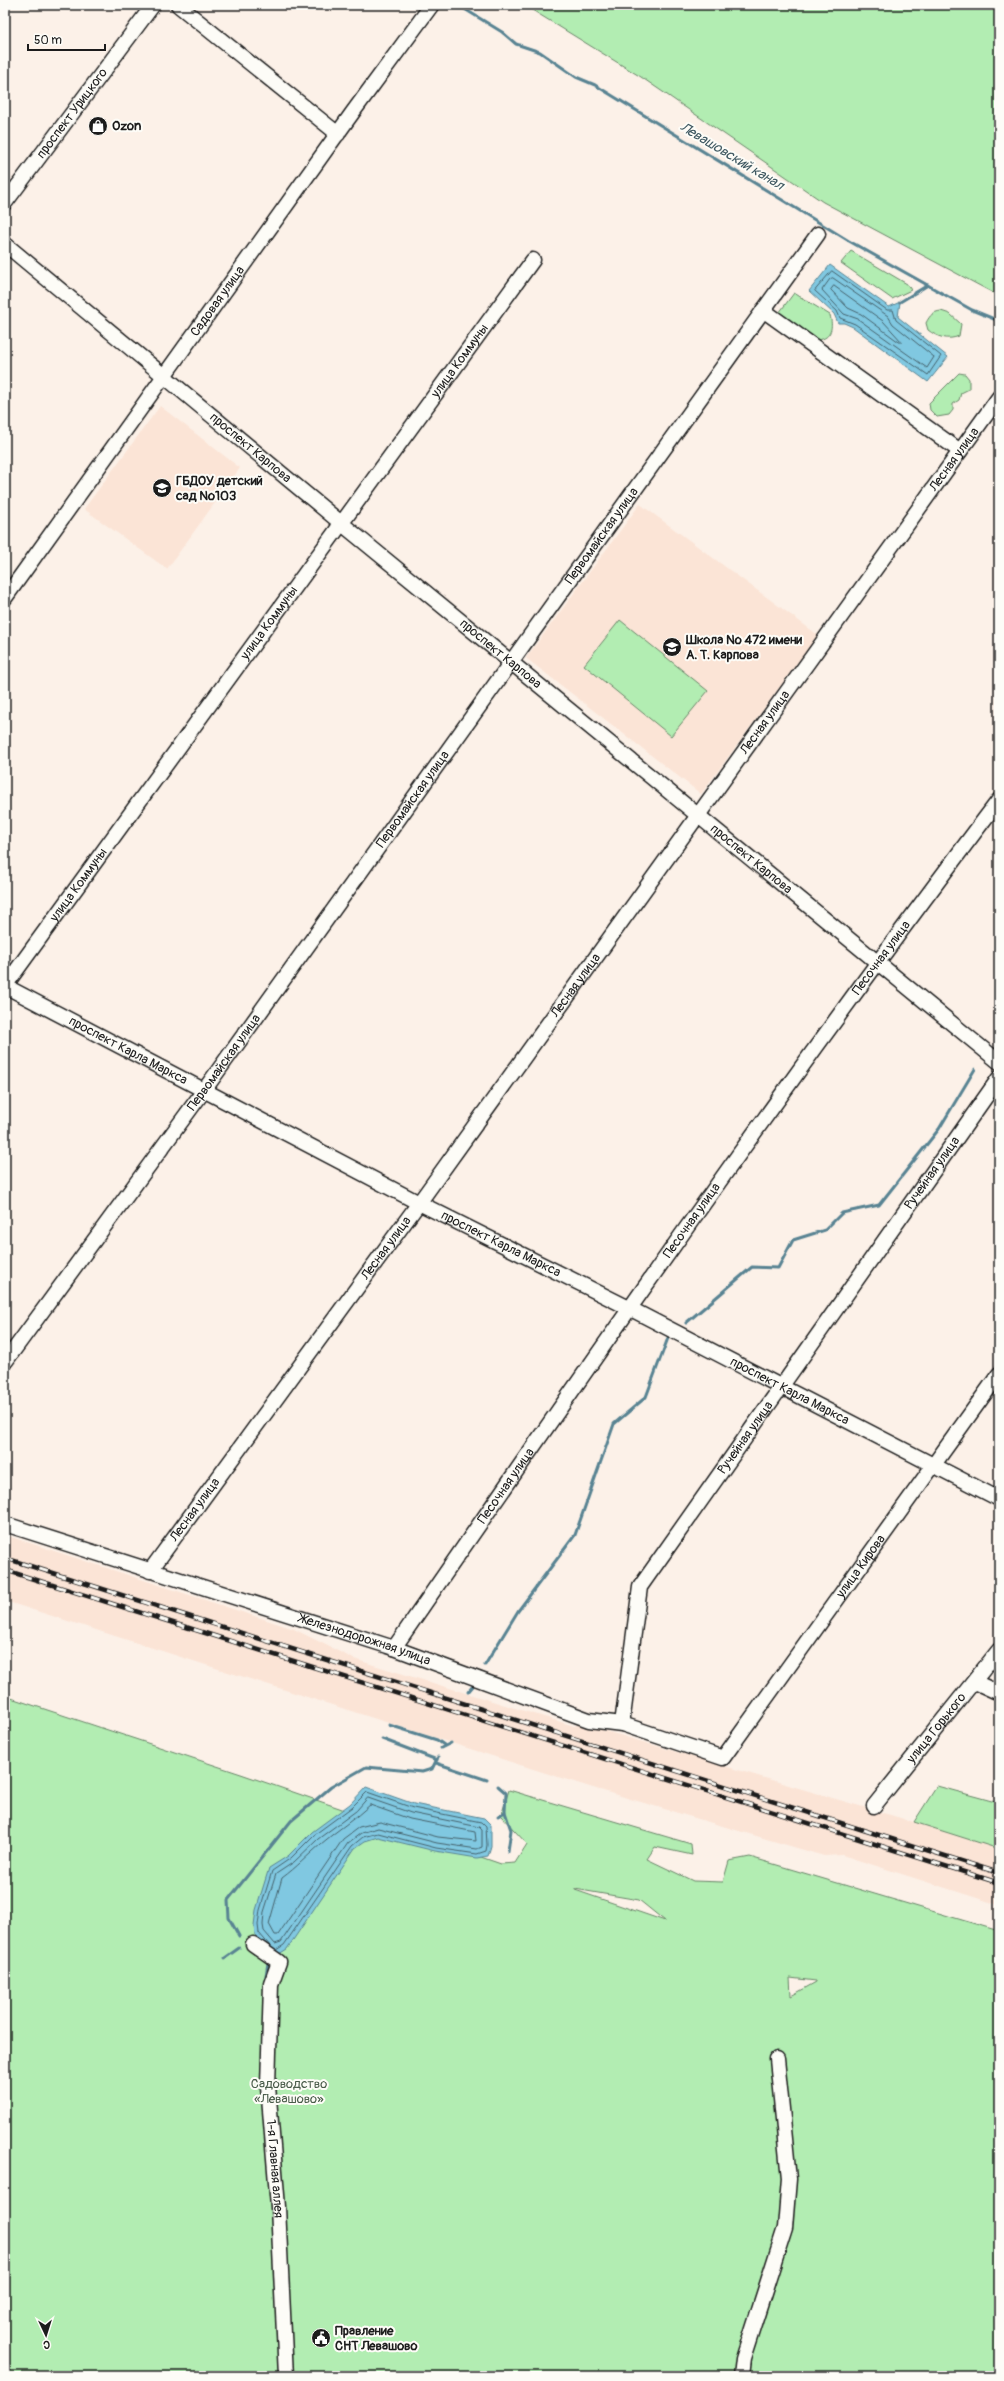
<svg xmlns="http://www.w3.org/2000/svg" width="1004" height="2381" viewBox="0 0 1004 2381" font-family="Pangolin,sans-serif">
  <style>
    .built { fill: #fbe4d6 }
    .green { fill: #b2edb2; stroke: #678467; fill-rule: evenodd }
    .water { fill: #80c8e1; stroke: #588392 }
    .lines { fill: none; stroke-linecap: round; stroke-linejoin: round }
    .shore { stroke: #44616b; stroke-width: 1 }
    .stream { stroke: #588392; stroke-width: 3 }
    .minor-casing { stroke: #1c1c1c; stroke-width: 17 }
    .minor { stroke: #fdfcf7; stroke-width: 14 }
    .rail-casing { stroke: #1c1c1c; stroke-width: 4.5 }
    .rail { stroke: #fdfcf7; stroke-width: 3; stroke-dasharray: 9; stroke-linecap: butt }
    .labels { text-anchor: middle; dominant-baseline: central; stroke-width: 4; stroke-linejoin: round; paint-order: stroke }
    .street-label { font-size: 13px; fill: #1c1c1c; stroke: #fdfcf7 }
    .poi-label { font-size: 13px; font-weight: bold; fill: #1c1c1c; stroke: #fdfcf7; text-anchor: start }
    .park-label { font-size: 13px; fill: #495b49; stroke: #fdfcf7 }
    .water-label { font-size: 14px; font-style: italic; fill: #3f5861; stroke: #fdfcf7 }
  </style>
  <rect width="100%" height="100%" fill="#fcf1e8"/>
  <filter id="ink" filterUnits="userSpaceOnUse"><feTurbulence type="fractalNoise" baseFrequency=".025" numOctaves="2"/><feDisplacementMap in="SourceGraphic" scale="8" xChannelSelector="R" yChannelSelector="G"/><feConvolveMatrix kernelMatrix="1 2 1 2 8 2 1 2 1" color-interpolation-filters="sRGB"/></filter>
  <g filter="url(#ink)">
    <!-- built -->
    <g class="built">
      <polygon points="160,406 240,468 167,569 84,509"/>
      <polygon points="640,504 818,635 701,794 526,658"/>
      <polygon points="5,1535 294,1629 354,1659 574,1726 582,1724 914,1822 999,1849 999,1905 842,1855 824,1856 593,1788 5,1601"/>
    </g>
    <!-- green -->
    <g class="green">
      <polygon points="524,5 999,5 999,296 823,202 641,77"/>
      <polygon points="851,251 907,284 911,290 892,299 841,263"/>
      <path d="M794,293L830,315C833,327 832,338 818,340L779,313Z"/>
      <path d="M941,311L950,314L961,324L959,336C948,341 937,337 928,330L926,323C930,315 933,312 941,311Z"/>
      <polygon points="959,373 965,374 969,379 969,389 961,393 959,400 953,404 953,410 949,415 937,417 930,410 929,403"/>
      <polygon points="620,620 708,691 671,736 584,665"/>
      <path d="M5,1696L241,1774L501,1864L515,1863L527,1844L501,1816L509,1790L691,1844L692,1855L655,1847L647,1859L693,1881L723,1882L729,1861L750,1857L999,1931V2376H5ZM575,1889L639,1900L665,1921L575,1890ZM790,1978L816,1981V1982L791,1996Z"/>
      <polygon points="937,1786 999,1803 999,1849 914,1822"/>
    </g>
    <!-- water -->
    <g class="water">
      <polygon points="830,265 889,307 900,302 898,317 948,357 928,382 853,327 844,323 838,323 834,314 809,291"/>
      <polygon points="366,1787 414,1804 484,1818 491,1825 491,1846 488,1856 477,1858 435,1851 378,1837 365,1841 355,1848 287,1949 279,1954 272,1954 255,1935 254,1925 256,1910 269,1868 288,1856 312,1832 350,1804"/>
    </g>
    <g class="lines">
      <!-- shore -->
      <g class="shore">
        <polygon points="832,271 887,310 893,310 896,320 941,356 928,375 855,324 840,318 837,311 815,291"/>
        <polygon points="833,278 888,316 893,324 934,357 927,368 858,319 844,314 822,290 830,279"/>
        <polygon points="834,286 883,321 902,342 899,342 861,314 848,308 831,290"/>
        <polygon points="368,1798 411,1813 479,1827 482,1830 482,1847 477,1849 437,1843 378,1828 361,1833 348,1843 281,1942 275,1944 264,1931 263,1925 264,1912 276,1874 294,1862 318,1839 356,1811"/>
        <path d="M370,1805L410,1819L475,1832L476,1841L438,1837L380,1822L359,1827L343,1839L278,1935H275L269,1924L282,1878C297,1867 307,1856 321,1844C337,1830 355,1819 370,1805Z"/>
        <polyline points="271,1947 259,1933 258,1925 260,1910 272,1871 291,1858 314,1835 352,1807 367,1792 413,1808 481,1822 486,1827 487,1845 486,1851 477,1854 436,1848 378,1833 363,1837 352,1846 284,1945 276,1950"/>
      </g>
      <!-- stream -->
      <g class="stream">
        <polyline points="458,5 502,32 516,44 540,52 576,77 595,85 849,241 972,310 999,321"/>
        <polyline points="900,302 928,285"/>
        <polyline points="686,1323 752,1267 778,1268 793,1240 825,1230 842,1213 879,1205 939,1129 975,1069"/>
        <polyline points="485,1665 518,1611 575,1535 614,1424 646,1397 668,1338"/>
        <polyline points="468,1692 473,1686"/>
        <polyline points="389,1725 437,1740 444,1745"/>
        <polyline points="382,1739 437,1760"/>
        <polyline points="441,1748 451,1743"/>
        <polyline points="436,1763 487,1780"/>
        <polyline points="498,1786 506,1793 505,1812 498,1816"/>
        <polyline points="505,1812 511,1830 508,1851"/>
        <polyline points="239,1936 229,1918 228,1900 291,1821 331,1787 366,1767 422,1772 432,1769 438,1757"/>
        <polyline points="225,1958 239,1948"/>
        <polyline points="264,1988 268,1963"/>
      </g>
      <!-- minor casing -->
      <g class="minor-casing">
        <g id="minor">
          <polyline points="178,5 338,134"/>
          <path id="s1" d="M5,203L153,5"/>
          <path id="s2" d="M5,244L341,523L999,1062"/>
          <polyline points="763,310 960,451"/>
          <path id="s3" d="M5,598L353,112L431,6"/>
          <path id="s4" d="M5,986L419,1203L629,1308L999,1499"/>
          <path id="s5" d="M5,986L533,260"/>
          <path id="s6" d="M5,1362L205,1089L818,234"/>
          <path id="s7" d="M5,1524L394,1648L589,1720L622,1724L723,1758L999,1374"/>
          <path id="s8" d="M150,1571L419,1203L999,397"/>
          <path id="s9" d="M394,1648C591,1362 789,1077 999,800"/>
          <polyline points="975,1682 999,1693"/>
          <path id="s10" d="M622,1724L640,1587L999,1078"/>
          <path id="s11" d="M874,1806L999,1650"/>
          <path id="s12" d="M253,1944L279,1962L271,1984L268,2086L278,2207L286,2376"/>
          <polyline points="741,2376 743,2359 785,2228 789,2179 777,2059"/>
        </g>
      </g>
      <!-- minor -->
      <use href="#minor" class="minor"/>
      <!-- rail casing -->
      <g class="rail-casing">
        <g id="rail">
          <polyline points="5,1558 999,1873"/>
          <polyline points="5,1570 999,1883"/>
        </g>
      </g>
      <!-- rail -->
      <use href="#rail" class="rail"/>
    </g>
  </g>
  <!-- icons -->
  <defs>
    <g id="shop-disc" transform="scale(1)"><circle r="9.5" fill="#1c1c1c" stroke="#fdfcf7"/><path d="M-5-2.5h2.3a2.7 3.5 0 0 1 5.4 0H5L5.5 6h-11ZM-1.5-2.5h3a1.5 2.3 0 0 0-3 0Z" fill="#fff"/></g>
    <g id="school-disc" transform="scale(1)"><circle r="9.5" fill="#1c1c1c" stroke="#fdfcf7"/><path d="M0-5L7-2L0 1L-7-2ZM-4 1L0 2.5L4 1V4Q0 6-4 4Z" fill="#fff"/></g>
    <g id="civic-disc" transform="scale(1)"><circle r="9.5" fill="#1c1c1c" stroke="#fdfcf7"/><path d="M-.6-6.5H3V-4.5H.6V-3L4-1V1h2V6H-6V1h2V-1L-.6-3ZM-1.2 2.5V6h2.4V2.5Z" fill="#fff"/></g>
  </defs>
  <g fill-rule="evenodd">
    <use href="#shop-disc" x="98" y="126"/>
    <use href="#school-disc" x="162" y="488"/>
    <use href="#school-disc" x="672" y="647"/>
    <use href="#civic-disc" x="321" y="2338"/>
  </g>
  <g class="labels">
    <!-- street labels -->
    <g class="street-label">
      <text stroke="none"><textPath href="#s1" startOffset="112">проспект Урицкого</textPath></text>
      <text stroke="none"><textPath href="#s3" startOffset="365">Садовая улица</textPath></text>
      <text stroke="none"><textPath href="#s5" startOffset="773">улица Коммуны</textPath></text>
      <text stroke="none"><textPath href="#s2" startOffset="319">проспект Карпова</textPath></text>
      <text stroke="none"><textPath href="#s8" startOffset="1372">Лесная улица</textPath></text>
      <text stroke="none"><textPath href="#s6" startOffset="1019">Первомайская улица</textPath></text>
      <text stroke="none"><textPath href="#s5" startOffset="449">улица Коммуны</textPath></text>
      <text stroke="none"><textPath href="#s2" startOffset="643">проспект Карпова</textPath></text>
      <text stroke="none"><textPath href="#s8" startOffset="1048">Лесная улица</textPath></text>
      <text stroke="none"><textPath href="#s6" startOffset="695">Первомайская улица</textPath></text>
      <text stroke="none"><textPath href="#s2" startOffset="967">проспект Карпова</textPath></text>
      <text stroke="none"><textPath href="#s5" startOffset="125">улица Коммуны</textPath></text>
      <text stroke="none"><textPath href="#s9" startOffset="845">Песочная улица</textPath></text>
      <text stroke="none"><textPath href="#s8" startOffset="724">Лесная улица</textPath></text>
      <text stroke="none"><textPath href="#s4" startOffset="139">проспект Карла Маркса</textPath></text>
      <text stroke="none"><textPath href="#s6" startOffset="371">Первомайская улица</textPath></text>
      <text stroke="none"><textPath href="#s10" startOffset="645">Ручейная улица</textPath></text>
      <text stroke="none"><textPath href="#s9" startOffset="521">Песочная улица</textPath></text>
      <text stroke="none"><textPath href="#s4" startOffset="559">проспект Карла Маркса</textPath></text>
      <text stroke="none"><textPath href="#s8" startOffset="400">Лесная улица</textPath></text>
      <text stroke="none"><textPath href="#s4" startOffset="883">проспект Карла Маркса</textPath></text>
      <text stroke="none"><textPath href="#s10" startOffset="321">Ручейная улица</textPath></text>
      <text stroke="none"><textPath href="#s9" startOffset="197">Песочная улица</textPath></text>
      <text stroke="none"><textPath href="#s8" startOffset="76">Лесная улица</textPath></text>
      <text stroke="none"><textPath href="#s7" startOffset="992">улица Кирова</textPath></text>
      <text stroke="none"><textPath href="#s7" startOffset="378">Железнодорожная улица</textPath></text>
      <text stroke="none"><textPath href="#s11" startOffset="100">улица Горького</textPath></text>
      <text stroke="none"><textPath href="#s12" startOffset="240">1-я Главная аллея</textPath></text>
    </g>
    <!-- poi labels -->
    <g class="poi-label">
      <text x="112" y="126">Ozon</text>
      <text x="176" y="481">ГБДОУ детский<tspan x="176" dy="15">сад №103</tspan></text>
      <text x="686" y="640">Школа № 472 имени<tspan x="686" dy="15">А. Т. Карпова</tspan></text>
      <text x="335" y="2331">Правление<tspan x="335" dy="15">СНТ Левашово</tspan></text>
    </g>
    <!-- park labels -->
    <g class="park-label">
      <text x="289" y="2084">Садоводство<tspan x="289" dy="15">«Левашово»</tspan></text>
    </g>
    <!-- water labels -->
    <g class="water-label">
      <text transform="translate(732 156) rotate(31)">Левашовский канал</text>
    </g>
  </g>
  <!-- margin -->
  <rect width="1004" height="2381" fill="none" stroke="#fdfcf7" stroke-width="20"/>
  <rect x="10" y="10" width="984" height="2361" fill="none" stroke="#1c1c1c" stroke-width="1.5" filter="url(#ink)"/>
  <!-- north arrow -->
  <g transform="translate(46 2335) rotate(176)" stroke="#fdfcf7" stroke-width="3" paint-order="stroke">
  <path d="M0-3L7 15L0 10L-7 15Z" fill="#1c1c1c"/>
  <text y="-6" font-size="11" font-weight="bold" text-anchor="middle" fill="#1c1c1c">С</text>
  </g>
  <!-- scale -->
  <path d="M28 44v6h77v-6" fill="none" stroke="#1c1c1c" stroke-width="2"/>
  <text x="34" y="44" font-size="12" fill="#1c1c1c" stroke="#fdfcf7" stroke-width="3" paint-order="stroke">50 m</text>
</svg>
